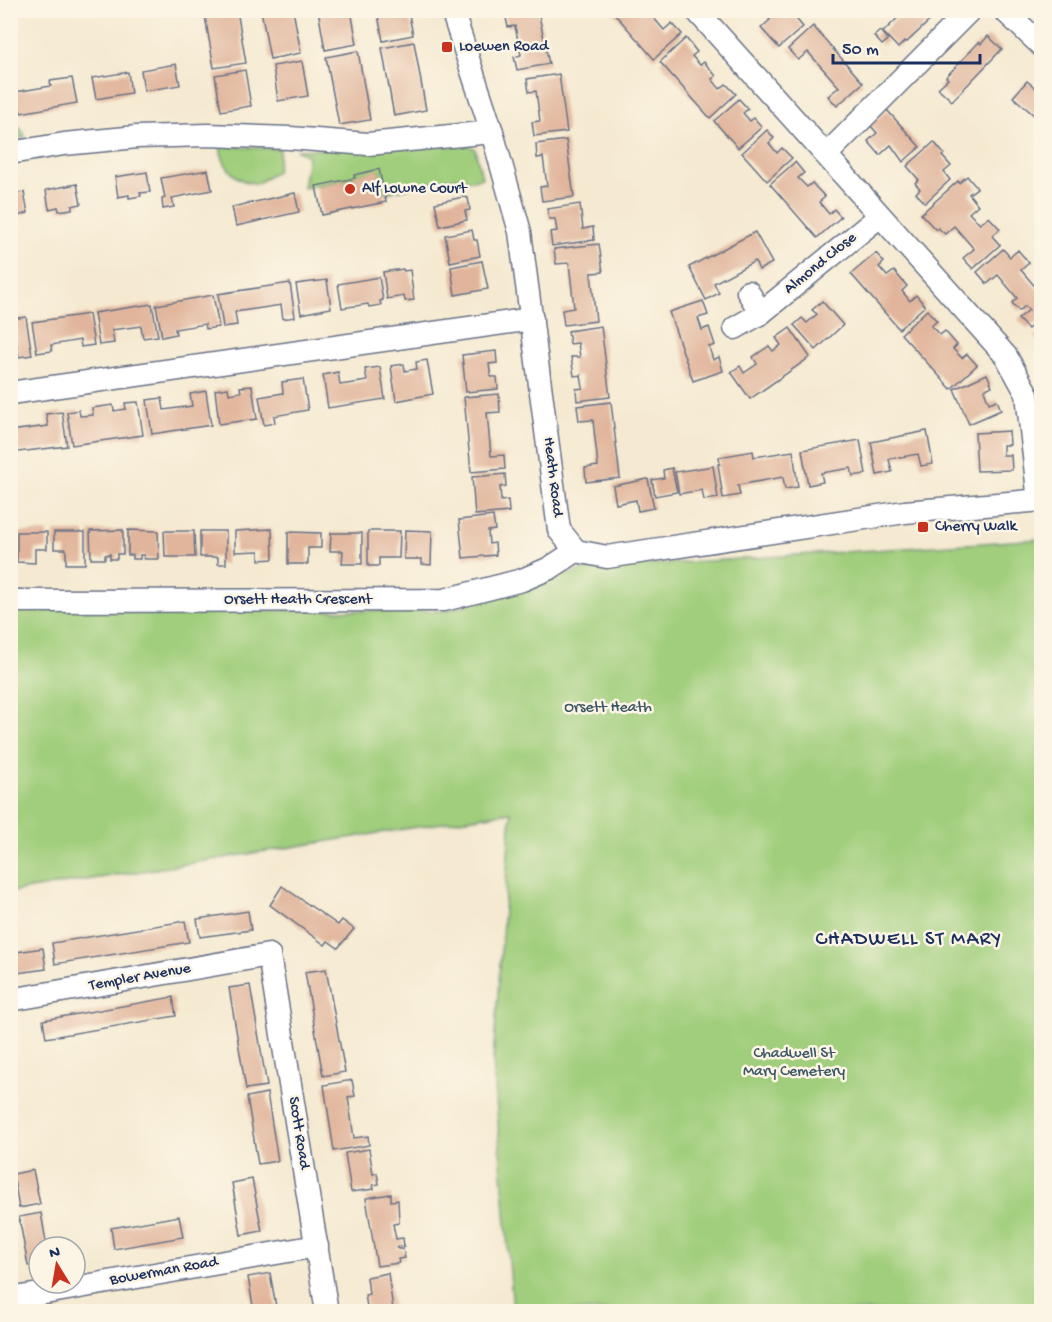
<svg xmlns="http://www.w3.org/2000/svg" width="1052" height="1322" viewBox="0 0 1052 1322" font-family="'Gochi Hand',sans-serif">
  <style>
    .green { fill: #a0ce7c; stroke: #5e7e6d; stroke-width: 1.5 }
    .building { fill: #e1b59b }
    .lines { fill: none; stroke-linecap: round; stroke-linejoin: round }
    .minor-casing { stroke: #677086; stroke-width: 25 }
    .minor { stroke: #fff; stroke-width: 22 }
    .poi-dot { fill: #c8321e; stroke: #fcf5e5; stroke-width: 2 }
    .labels { text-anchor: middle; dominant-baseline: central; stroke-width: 5; stroke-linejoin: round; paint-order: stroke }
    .poi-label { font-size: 16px; fill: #1b2f5e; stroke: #fcf5e5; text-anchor: start }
    .street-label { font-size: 16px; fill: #1b2f5e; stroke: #fcf5e5 }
    .park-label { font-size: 16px; fill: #3c5766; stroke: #fcf5e5 }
    .quarter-label { font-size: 20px; letter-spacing: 1.5px; fill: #1b2f5e; stroke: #fcf5e5 }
  </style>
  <rect width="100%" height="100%" fill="#fcf5e5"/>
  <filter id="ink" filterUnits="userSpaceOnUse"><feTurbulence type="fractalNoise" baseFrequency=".0167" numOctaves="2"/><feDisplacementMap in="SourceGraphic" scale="12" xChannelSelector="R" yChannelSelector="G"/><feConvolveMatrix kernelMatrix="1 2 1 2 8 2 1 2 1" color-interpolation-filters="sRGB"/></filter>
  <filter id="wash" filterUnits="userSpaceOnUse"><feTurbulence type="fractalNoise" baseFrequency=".008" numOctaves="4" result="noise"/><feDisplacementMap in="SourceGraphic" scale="24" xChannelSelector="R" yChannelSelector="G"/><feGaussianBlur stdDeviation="1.35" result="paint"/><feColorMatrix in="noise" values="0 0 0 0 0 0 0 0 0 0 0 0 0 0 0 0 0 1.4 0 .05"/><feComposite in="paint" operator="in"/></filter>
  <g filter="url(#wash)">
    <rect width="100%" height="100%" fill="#f5ead1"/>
    <!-- green -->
    <g class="green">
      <polygon points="10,113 24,134 25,137 11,140"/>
      <polygon points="466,144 475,149 482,178 467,181 461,177 384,193 379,170 355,175 355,178 303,188 308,156 296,150"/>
      <path d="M220,146L280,149L277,171L258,183C236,184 222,166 220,146Z"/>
      <polygon points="1041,539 1041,1311 513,1311 493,1061 511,812 11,892 11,609 444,611 586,569"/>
    </g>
    <g id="blocks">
      <!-- building -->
      <g class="building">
        <polygon points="204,10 237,10 246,63 214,68"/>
        <polygon points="261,10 293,10 301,53 270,59"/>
        <polygon points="318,10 351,10 357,44 325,50"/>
        <polygon points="377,10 408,10 413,35 383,41"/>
        <polygon points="521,10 538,10 549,64 517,70 514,57 521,55 515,26 508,27 505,14"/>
        <polygon points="617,10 647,10 664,30 672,23 682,34 654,59 614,13"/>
        <polygon points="762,10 789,10 803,27 779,48 761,28 770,20"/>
        <polygon points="906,10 941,10 907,42 905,41 898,48 883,32"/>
        <polygon points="813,26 863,83 837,106 828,96 839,87 808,52 798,60 788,49"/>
        <polygon points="880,31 888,40 882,45 874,36"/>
        <polygon points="988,36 1002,49 952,101 938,88 948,79 946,77 979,42 981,44"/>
        <polygon points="686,38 697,52 692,56 700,65 704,62 716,76 712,79 720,89 726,84 736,94 710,118 660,62"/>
        <polygon points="414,42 426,110 394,116 382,48"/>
        <polygon points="358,51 370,120 339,125 326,57"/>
        <polygon points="302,61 308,96 278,101 273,66"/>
        <polygon points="176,64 180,85 144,91 141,70"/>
        <polygon points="245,70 251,106 221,111 215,75"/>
        <polygon points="128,72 131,93 96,99 92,78"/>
        <polygon points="559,74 567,132 534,136 532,122 540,121 536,91 529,92 527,79"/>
        <polygon points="72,78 77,103 21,113 20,109 10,111 10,93 51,86 50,81"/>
        <polygon points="1027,81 1042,93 1042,122 1013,97"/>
        <polygon points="739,99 748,109 743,113 750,121 754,118 762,127 738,148 714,121"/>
        <polygon points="887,110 920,147 903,162 891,145 880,155 868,141 877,133 870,125"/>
        <polygon points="767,130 774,138 769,143 777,153 782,148 792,158 767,181 742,153"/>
        <polygon points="566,140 574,197 542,201 540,187 547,186 543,157 537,158 536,144"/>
        <polygon points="934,142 944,154 942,156 951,166 944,172 950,180 925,203 916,193 920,189 915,183 919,180 907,166"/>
        <polygon points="795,162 804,173 798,178 807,187 812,183 825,197 819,202 829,214 834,209 841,217 817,238 770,184"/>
        <polygon points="379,169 386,202 322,215 316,186 355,178 354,175"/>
        <polygon points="208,170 212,190 172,198 174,207 163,209 162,199 165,198 161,178"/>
        <polygon points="147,172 150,192 140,193 141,196 129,198 129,195 118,197 115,177"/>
        <polygon points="967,176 977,188 969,194 978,205 969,213 980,224 989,217 1000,229 992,236 1000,245 973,269 963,258 974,249 954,226 945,234 938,228 936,230 921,214 958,181 959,183"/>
        <polygon points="77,184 81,204 72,206 72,209 59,211 58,207 49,209 46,190"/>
        <polygon points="24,192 28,213 17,216 17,218 10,220 10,194"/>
        <polygon points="295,193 299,212 236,226 232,207"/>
        <polygon points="463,197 468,198 470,210 465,211 467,220 440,226 435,203"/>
        <polygon points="580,204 583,229 593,227 594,240 552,246 550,232 557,231 555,219 549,219 547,209"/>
        <polygon points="472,230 474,240 477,240 480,256 450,262 445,235"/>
        <polygon points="755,232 772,263 759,270 755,261 714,283 719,293 706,300 689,267"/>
        <polygon points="599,244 603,272 591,273 596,321 564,325 562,310 574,308 569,263 556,264 554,249"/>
        <polygon points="1003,249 1010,257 1018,250 1029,263 1021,270 1038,290 1042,286 1042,317 1028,329 1018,319 1029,310 1025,306 1019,311 1012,303 1017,298 998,275 987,284 977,272"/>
        <polygon points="876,253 884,262 879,267 887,276 894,271 907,286 902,291 910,301 916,295 925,306 899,329 851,274"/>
        <polygon points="482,261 488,289 455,295 451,267"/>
        <polygon points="403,269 404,271 410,270 414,300 405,301 404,296 387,299 383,272"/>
        <polygon points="379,277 383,300 380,301 381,305 369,307 368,304 342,308 338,284"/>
        <polygon points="327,280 331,308 301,314 296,284"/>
        <polygon points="290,283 295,317 283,319 281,305 235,312 237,325 223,327 218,294"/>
        <polygon points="213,295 219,327 206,329 205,324 175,329 176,334 162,337 156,305"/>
        <polygon points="703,301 708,315 698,318 702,330 709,327 715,345 709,347 713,360 719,357 723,371 693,381 669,312"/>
        <polygon points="822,301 843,325 816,350 794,325 802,318 807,323 817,314 812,310"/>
        <polygon points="152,304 158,336 143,338 141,326 112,330 114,343 99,345 94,313"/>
        <polygon points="927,310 937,321 931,326 940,335 945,331 957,345 953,349 962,358 967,354 977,365 951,389 901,334"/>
        <polygon points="89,314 94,345 81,347 80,340 51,345 52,351 37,353 32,322"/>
        <polygon points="26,317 32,355 19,357 17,345 10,346 10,319"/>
        <polygon points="601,326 610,397 577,401 576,389 583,388 581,375 574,376 571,357 580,357 578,343 570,344 568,331"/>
        <polygon points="790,328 810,357 750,399 731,372 740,366 744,373 757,364 753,357 769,346 773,351 781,345 776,338"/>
        <polygon points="1042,332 1042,348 1035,336"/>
        <polygon points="496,351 497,363 489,364 491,377 497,377 498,389 466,392 462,355"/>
        <polygon points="427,360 433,394 396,401 391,366 404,364 405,371 417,369 416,362"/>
        <polygon points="380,367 385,399 328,408 323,375 338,372 340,385 367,381 365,369"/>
        <polygon points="987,374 992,386 984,390 989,403 997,400 1001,410 969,424 954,389"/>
        <polygon points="303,379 308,410 274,416 275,423 264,425 259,397 283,393 282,382"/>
        <polygon points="252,386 257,419 219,424 215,390 228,388 229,394 241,392 240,387"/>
        <polygon points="206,391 211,425 152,434 147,400 162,398 164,410 192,406 190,394"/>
        <polygon points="499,394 500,412 487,413 491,456 504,455 505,469 471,472 464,397"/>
        <polygon points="138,402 143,435 72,445 67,412 79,410 80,416 93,415 92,408 113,405 114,411 126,409 125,403"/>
        <polygon points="611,402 620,478 586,482 585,468 598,466 593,420 579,421 577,406"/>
        <polygon points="62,412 67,446 10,453 10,431 48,426 46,414"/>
        <polygon points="927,431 933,464 921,466 918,454 889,459 892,472 877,475 871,442"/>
        <polygon points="1009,431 1010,445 1003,445 1003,455 1011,455 1012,470 977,471 975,433"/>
        <polygon points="860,440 866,474 853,476 851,468 821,473 823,482 808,485 802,450"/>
        <polygon points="753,451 754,457 793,451 798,487 785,489 783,477 738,485 740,495 723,498 718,464 720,464 719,457"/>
        <polygon points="713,466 718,498 704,500 702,490 679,494 675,472"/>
        <polygon points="672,468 677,492 655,496 652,480 664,478 663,470"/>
        <polygon points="505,474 506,486 500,487 501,501 508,500 509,512 475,515 472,477"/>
        <polygon points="648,479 654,508 638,511 636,500 616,504 613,486"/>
        <polygon points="493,516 495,530 488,531 489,544 495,543 496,555 463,558 459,520"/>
        <polygon points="272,529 273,559 259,560 259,551 235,552 235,531"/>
        <polygon points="123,530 123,554 117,554 117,559 110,559 110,554 105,555 105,559 91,559 90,531"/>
        <polygon points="128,530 158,531 159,559 144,559 144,555 140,555 140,559 133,559 133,555 128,555"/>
        <polygon points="405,530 432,531 431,565 422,564 422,559 404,559"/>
        <polygon points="164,531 194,531 195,557 165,557"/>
        <polygon points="200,531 226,531 226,564 218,564 218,557 200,557"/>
        <polygon points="368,531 400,531 399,558 379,558 379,566 368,566"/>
        <polygon points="17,532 47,532 47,549 35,549 35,563 17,562"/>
        <polygon points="54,532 85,532 85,564 66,564 66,549 54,549"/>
        <polygon points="288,532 321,533 321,548 308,548 308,564 288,564"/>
        <polygon points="331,533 362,533 362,564 342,564 343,551 330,551"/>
        <polygon points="282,886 338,925 342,920 354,929 338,948 328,941 325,945 270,905"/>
        <polygon points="248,911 251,930 200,937 197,919"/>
        <polygon points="185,921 189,942 55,964 52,943"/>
        <polygon points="43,948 46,969 10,974 10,953"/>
        <polygon points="326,969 345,1072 323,1076 305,972"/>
        <polygon points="250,985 267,1086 246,1089 229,988"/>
        <polygon points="173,997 176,1016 46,1038 43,1020"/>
        <polygon points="352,1080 355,1096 348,1097 354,1138 368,1136 369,1145 334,1151 324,1085"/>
        <polygon points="267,1093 278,1161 258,1164 247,1097"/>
        <polygon points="369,1149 373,1174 377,1173 379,1184 373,1185 374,1189 351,1192 345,1153"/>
        <polygon points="33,1170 40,1204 19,1208 13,1174"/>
        <polygon points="252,1179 262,1231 241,1235 232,1183"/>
        <polygon points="391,1194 391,1201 398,1200 399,1223 393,1224 396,1239 403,1238 404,1246 397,1247 398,1249 403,1249 405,1258 398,1259 399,1263 377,1266 366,1198"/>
        <polygon points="41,1213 47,1247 39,1247 39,1264 28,1266 19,1217"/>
        <polygon points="179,1216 183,1237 114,1249 111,1228"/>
        <polygon points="270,1273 277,1312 254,1312 248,1277"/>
        <polygon points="388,1273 393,1309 368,1312 365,1295 369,1294 367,1277"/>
        <polygon points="58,1308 59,1312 41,1312 41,1310"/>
      </g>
    </g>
  </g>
  <g filter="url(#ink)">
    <use href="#blocks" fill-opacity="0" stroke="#677086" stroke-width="1.5"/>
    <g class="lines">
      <!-- minor casing -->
      <g class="minor-casing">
        <g id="minor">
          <polyline points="452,10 492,132 520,232 559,530 576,551 607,557 905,512 1042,500"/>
          <polyline points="696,10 1006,356 1027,394 1039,501"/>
          <polyline points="1004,10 1042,46"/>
          <polyline points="10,153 64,144 137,137 208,135 290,138 368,144 492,132"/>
          <polyline points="826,155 970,10"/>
          <polyline points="748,292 761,313"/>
          <polyline points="735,328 761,313 880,216"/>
          <polyline points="10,393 532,319"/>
          <polyline points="10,601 444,600 522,580 550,568 576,551"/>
          <polyline points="10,1000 269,955 327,1312"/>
          <polyline points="10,1299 317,1246"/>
        </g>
      </g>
      <!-- minor -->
      <use href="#minor" class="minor"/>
    </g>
  </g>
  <!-- markers -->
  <g class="poi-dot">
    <rect x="441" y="41" width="12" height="12" rx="3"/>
    <circle cx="350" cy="189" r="6"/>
    <rect x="917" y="521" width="12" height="12" rx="3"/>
  </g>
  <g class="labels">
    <!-- poi labels -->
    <g class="poi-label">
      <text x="459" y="47">Loewen Road</text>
      <text x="362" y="189">Alf Lowne Court</text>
      <text x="935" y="527">Cherry Walk</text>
    </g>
    <!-- street labels -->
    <g class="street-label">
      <text transform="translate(821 264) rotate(-39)">Almond Close</text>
      <text transform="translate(552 477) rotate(83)">Heath Road</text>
      <text x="298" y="600">Orsett Heath Crescent</text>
      <text transform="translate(140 978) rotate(-10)">Templer Avenue</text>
      <text transform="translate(298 1133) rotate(81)">Scott Road</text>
      <text transform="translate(164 1272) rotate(-10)">Bowerman Road</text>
    </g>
    <!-- park labels -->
    <g class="park-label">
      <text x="608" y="708">Orsett Heath</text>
      <text x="794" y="1054">Chadwell St<tspan x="794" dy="18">Mary Cemetery</tspan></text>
    </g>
    <!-- quarter labels -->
    <g class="quarter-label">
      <text x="909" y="940">CHADWELL ST MARY</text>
    </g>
  </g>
  <!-- margin -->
  <rect width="1052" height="1322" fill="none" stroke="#fcf5e5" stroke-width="36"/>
  <!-- north arrow -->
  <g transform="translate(57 1265) rotate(349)"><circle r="28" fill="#fcf5e5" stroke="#a2a6af" stroke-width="1.5"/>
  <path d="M0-4.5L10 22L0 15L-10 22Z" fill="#c8321e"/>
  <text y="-9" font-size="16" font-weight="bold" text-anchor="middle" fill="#1b2f5e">N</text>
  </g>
  <!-- scale -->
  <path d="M833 54v9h147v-9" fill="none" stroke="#1b2f5e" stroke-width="3"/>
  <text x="842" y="54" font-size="18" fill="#1b2f5e" stroke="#fcf5e5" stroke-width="4.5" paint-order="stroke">50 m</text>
</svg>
